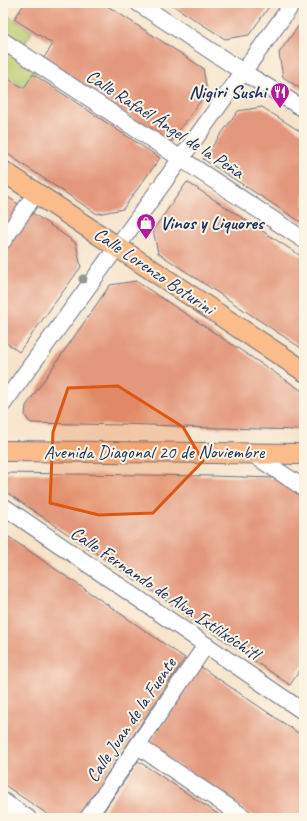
<svg xmlns="http://www.w3.org/2000/svg" width="307" height="821" viewBox="0 0 307 821" font-family="Caveat,sans-serif">
  <style>
    .green { fill: #b8c86a; stroke: #6a7c64 }
    .building { fill: #e3977c }
    .lines { fill: none; stroke-linecap: round; stroke-linejoin: round }
    .minor-casing { stroke: #686e84; stroke-width: 18 }
    .major-casing { stroke: #686e84; stroke-width: 22 }
    .minor { stroke: #fff; stroke-width: 16 }
    .major { stroke: #fabc8b; stroke-width: 20 }
    .tree { fill: #939590 }
    .marked { fill: #de5710; fill-opacity: 0.2; stroke: #de5710; stroke-width: 3; stroke-linejoin: round }
    .labels { text-anchor: middle; dominant-baseline: central; stroke-width: 4; stroke-linejoin: round; paint-order: stroke }
    .poi-label { font-size: 19px; font-weight: bold; fill: #1b2f5e; stroke: #fcf5e5; text-anchor: end }
    .street-label { font-size: 19px; fill: #1b2f5e; stroke: #fcf5e5 }
  </style>
  <rect width="100%" height="100%" fill="#fcf5e5"/>
  <filter id="ink" filterUnits="userSpaceOnUse"><feTurbulence type="fractalNoise" baseFrequency=".025" numOctaves="2"/><feDisplacementMap in="SourceGraphic" scale="8" xChannelSelector="R" yChannelSelector="G"/><feConvolveMatrix kernelMatrix="1 2 1 2 8 2 1 2 1" color-interpolation-filters="sRGB"/></filter>
  <filter id="wash" filterUnits="userSpaceOnUse"><feTurbulence type="fractalNoise" baseFrequency=".012" numOctaves="4" result="noise"/><feDisplacementMap in="SourceGraphic" scale="16" xChannelSelector="R" yChannelSelector="G"/><feGaussianBlur stdDeviation="0.9" result="paint"/><feColorMatrix in="noise" values="0 0 0 0 0 0 0 0 0 0 0 0 0 0 0 0 0 1.4 0 .05"/><feComposite in="paint" operator="in"/></filter>
  <g filter="url(#wash)">
    <rect width="100%" height="100%" fill="#f6e3ca"/>
    <!-- green -->
    <polygon class="green" points="3,12 32,32 24,45 44,59 25,88 3,73"/>
    <g id="blocks">
      <!-- building -->
      <g class="building">
        <polygon points="25,3 103,3 203,68 207,92 170,143 43,59 53,44 14,19"/>
        <polygon points="169,3 269,3 271,4 249,35 225,39"/>
        <polygon points="304,18 304,91 283,77 279,53"/>
        <polygon points="33,74 160,158 123,209 97,214 3,151 3,76 24,88"/>
        <polygon points="262,107 304,134 304,224 203,159 238,111"/>
        <polygon points="187,182 304,258 304,350 158,253 153,230"/>
        <polygon points="3,194 23,207 3,237"/>
        <polygon points="31,212 76,243 81,267 19,352 3,340 3,253"/>
        <polygon points="136,281 304,392 304,430 178,427 178,426 121,424 121,425 31,423 28,420 25,415 26,406 110,285"/>
        <polygon points="3,473 212,476 275,478 304,497 304,664 290,685 3,490"/>
        <polygon points="3,533 185,658 78,818 53,818 3,784"/>
        <polygon points="201,667 304,737 304,818 256,818 148,745 184,692"/>
        <polygon points="138,761 173,784 224,818 99,818"/>
      </g>
    </g>
  </g>
  <g filter="url(#ink)">
    <use href="#blocks" fill-opacity="0" stroke="#686e84" stroke-width="1"/>
    <g class="lines">
      <!-- minor casing -->
      <g class="minor-casing">
        <g id="minor">
          <polyline points="138,3 243,72 304,109"/>
          <polyline points="3,41 304,240"/>
          <polyline points="3,241 36,193"/>
          <polyline points="3,404 117,247 293,3"/>
          <polyline points="249,452 304,488"/>
          <polyline points="3,506 304,712"/>
          <polyline points="138,746 245,818"/>
          <polyline points="3,801 28,818"/>
          <polyline points="88,818 206,645"/>
        </g>
      </g>
      <!-- major casing -->
      <g class="major-casing">
        <g id="major">
          <polyline points="3,171 304,371"/>
          <polyline points="3,451 304,454"/>
        </g>
      </g>
      <!-- minor -->
      <use href="#minor" class="minor"/>
      <!-- major -->
      <use href="#major" class="major"/>
    </g>
    <!-- trees -->
    <circle class="tree" cx="83" cy="279" r="4.5"/>
  </g>
  <!-- marked area -->
  <path class="marked" d="M118,386L183,427L203,461L153,513L99,515L50,503L53,432L68,388Z"/>
  <!-- icons -->
  <defs>
    <g id="restaurant-pin" transform="scale(1)"><path d="M0 17L-7.5 6A9.5 9.5 0 1 1 7.5 6Z" fill="#b5179e" stroke="#fcf5e5"/><path d="M-5-6h1v4h1v-4h1v4h1v-4h1v5L-1.5 .5V6h-2V.5L-5-1ZM5-6V6H3V1.5H1.5Q1.5-4 5-6Z" fill="#fff"/></g>
    <g id="shop-pin" transform="scale(1)"><path d="M0 17L-7.5 6A9.5 9.5 0 1 1 7.5 6Z" fill="#b5179e" stroke="#fcf5e5"/><path d="M-5-2.5h2.3a2.7 3.5 0 0 1 5.4 0H5L5.5 6h-11ZM-1.5-2.5h3a1.5 2.3 0 0 0-3 0Z" fill="#fff"/></g>
  </defs>
  <g fill-rule="evenodd">
    <use href="#restaurant-pin" x="280" y="92"/>
    <use href="#shop-pin" x="146" y="223"/>
  </g>
  <g class="labels">
    <!-- poi labels -->
    <g class="poi-label">
      <text x="266" y="92">Nigiri Sushi</text>
      <text x="160" y="223" text-anchor="start">Vinos y Liquores</text>
    </g>
    <!-- street labels -->
    <g class="street-label">
      <text transform="translate(165 124) rotate(33)">Calle Rafaél Ángel de la Peña</text>
      <text transform="translate(154 271) rotate(34)">Calle Lorenzo Boturini</text>
      <text x="154" y="452">Avenida Diagonal 20 de Noviembre</text>
      <text transform="translate(165 593) rotate(34)">Calle Fernando de Alva Ixtlilxóchitl</text>
      <text transform="translate(131 720) rotate(-56)">Calle Juan de la Fuente</text>
    </g>
  </g>
  <!-- margin -->
  <rect width="307" height="821" fill="none" stroke="#fcf5e5" stroke-width="16"/>
</svg>
